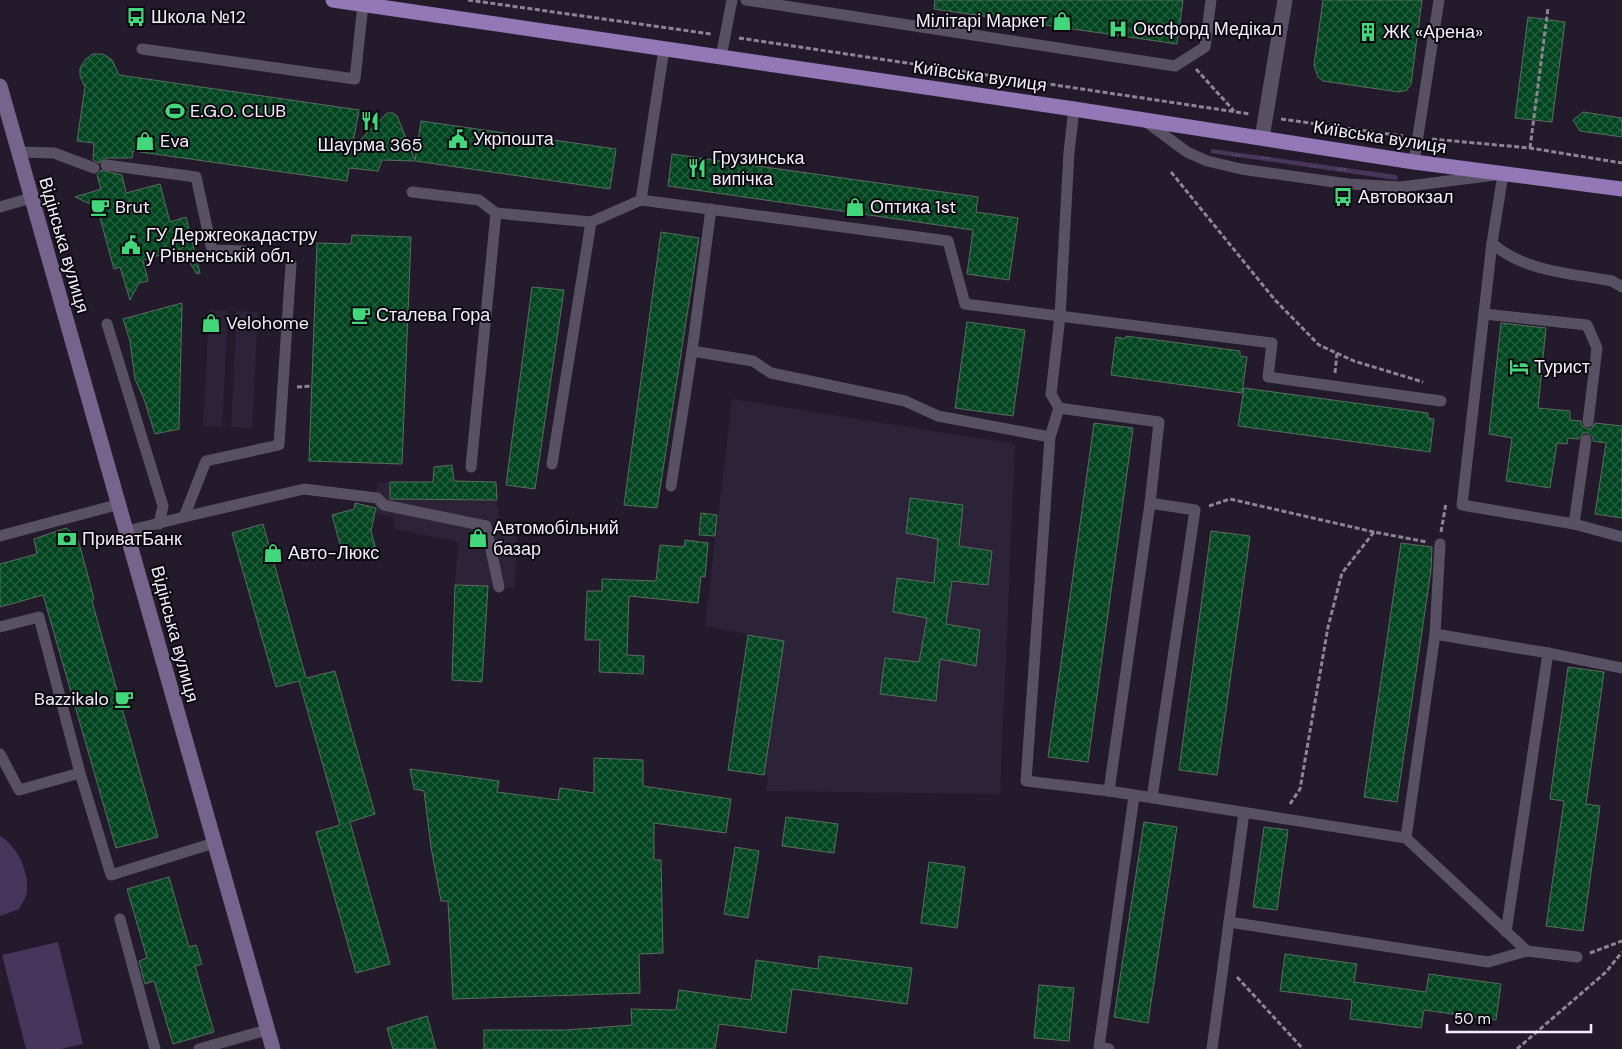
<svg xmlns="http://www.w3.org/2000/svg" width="1622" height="1049" viewBox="0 0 1622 1049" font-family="'DM Sans',sans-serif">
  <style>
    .built { fill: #2d2339 }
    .grass { fill: url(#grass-tufts) }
    .green { fill: #47355c }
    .building { fill: url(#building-cross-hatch); stroke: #596d5e }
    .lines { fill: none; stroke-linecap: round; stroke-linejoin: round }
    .path { stroke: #8c8594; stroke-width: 3; stroke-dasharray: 5 2.5; stroke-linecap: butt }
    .lane { stroke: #585063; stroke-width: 11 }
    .street { stroke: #585063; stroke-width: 15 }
    .secondary { stroke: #76648d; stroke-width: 15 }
    .primary { stroke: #9477b6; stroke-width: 15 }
    .labels { text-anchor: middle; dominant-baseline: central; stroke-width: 4; stroke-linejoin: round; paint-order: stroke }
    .poi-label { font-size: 18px; fill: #f2edf9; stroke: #0b080f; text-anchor: start }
    .street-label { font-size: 18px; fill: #f2edf9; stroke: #0b080f }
  </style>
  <defs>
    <pattern id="grass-tufts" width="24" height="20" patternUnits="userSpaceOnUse" patternTransform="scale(1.25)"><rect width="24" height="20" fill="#47355c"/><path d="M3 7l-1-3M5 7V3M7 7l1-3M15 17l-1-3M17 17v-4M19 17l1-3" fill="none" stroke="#625374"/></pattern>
    <pattern id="building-cross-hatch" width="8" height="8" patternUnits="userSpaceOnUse" patternTransform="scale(1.25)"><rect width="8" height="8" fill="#00451f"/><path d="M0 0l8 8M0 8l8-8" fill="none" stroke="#266040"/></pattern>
  </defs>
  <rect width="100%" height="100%" fill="#231b2c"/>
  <!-- built -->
  <g class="built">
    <polygon points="209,310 228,311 222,427 203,426"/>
    <polygon points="237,311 258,312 252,428 231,427"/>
    <polygon points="732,399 1015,444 1000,794 766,791 768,776 764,775 784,641 705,626"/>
    <polygon points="390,482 391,499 497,500 502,533 517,534 515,588 455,585 458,542 394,529 395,518 375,513 377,483"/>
  </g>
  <!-- grass -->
  <polygon class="grass" points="1211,149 1396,175 1398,178 1396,180 1211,153"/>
  <!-- green -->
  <g class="green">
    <path d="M0,836C17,846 29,871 27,891C27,897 22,903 19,909L0,916Z"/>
    <polygon points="58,942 83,1044 61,1049 26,1049 2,955"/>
  </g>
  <!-- building -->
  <g class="building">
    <polygon points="935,0 1183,0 1177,44 934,9"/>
    <polygon points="1323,0 1422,0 1411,84 1407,90 1399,92 1323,81 1318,77 1314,65"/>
    <polygon points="1528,17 1565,22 1552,122 1515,118"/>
    <polygon points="93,54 103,54 112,60 119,75 359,110 352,148 387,113 393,113 397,116 415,160 421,121 616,149 610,189 415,161 382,160 378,171 349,168 347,181 133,151 132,158 106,158 99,163 93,160 94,143 77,141 85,87 80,76 80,68 86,59"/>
    <polygon points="1583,112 1622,118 1622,137 1580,131 1573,120"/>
    <polygon points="672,154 978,197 976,212 1018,218 1009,280 967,274 973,230 668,186"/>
    <polygon points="101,170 122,175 126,193 160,184 170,222 186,217 200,273 197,274 181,249 143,260 148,281 139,283 130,300 120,267 114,269 97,207 75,197 101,189 97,175"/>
    <polygon points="661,232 699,238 657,508 624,505"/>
    <polygon points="352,235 411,237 402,464 309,461 317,243 351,244"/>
    <polygon points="532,287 564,290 535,489 506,485"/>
    <polygon points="182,303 179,429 155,434 144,399 135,379 130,341 123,319"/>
    <polygon points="967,322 1025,330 1013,416 955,408"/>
    <polygon points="1501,323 1546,328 1538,408 1570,411 1570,420 1581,421 1581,425 1587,429 1591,429 1595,423 1622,426 1622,518 1595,514 1606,443 1593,441 1593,437 1588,433 1583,433 1579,439 1568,438 1567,444 1557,443 1550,488 1506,481 1512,438 1489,434"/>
    <polygon points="1126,336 1240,351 1240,356 1247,357 1242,393 1111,375 1116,337 1125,339"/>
    <polygon points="1244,388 1428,413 1428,418 1434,419 1430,452 1238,426"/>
    <polygon points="1094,423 1133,428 1088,762 1048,757"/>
    <polygon points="452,465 454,481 496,482 497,500 390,499 390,482 433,482 434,467"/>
    <polygon points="910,498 963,505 959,546 992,551 988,585 952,581 946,624 980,630 976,666 940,659 936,701 880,694 885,658 919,662 927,618 893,612 897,578 934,583 938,539 906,533"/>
    <polygon points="355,503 376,508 371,531 377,554 362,558 360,551 343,555 332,515 354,509"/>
    <polygon points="701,513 717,515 715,536 699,535"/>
    <polygon points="263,524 306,678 335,671 375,814 350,822 390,964 356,973 316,832 340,825 299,681 276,687 232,533"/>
    <polygon points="66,528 76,535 81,550 94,599 92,601 158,837 116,848 43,595 0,607 0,564 37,554 34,539"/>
    <polygon points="1211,531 1250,536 1217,775 1179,770"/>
    <polygon points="685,540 708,543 705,577 701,576 698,603 629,596 627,655 644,656 643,674 599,672 600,640 585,640 587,591 602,591 602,579 656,581 660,545 684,547"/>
    <polygon points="1401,543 1432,547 1431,570 1397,802 1364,797"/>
    <polygon points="455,585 488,586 482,682 452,680"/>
    <polygon points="748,635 784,641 764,775 728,770"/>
    <polygon points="1568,667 1604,672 1586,804 1600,806 1583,931 1546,926 1564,801 1550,799"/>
    <polygon points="594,758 643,760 643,786 731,799 726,833 654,823 654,860 661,860 663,953 639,954 640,993 453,999 448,901 441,901 431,847 424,791 414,789 410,769 499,781 497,792 558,800 560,788 594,793"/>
    <polygon points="786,817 838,824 834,853 782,846"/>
    <polygon points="1144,822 1177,827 1148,1023 1114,1017"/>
    <polygon points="1264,827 1288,830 1277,910 1253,907"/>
    <polygon points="735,847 759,851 748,918 724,914"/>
    <polygon points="929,862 965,867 957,928 921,923"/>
    <polygon points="169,877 189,947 196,945 202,964 195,966 214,1032 173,1044 154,981 145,984 139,961 147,958 127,889"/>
    <polygon points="1285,954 1357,964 1354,982 1426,992 1429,974 1501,984 1496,1020 1424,1010 1421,1028 1350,1019 1352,1000 1280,991"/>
    <polygon points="819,956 912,968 907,1004 792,989 786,1033 719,1024 715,1049 484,1049 484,1030 567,1030 632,1025 631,1009 676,1010 679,990 751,1000 756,960 818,969"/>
    <polygon points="1039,985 1074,988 1069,1041 1034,1038"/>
    <polygon points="427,1016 436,1049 393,1049 387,1028"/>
  </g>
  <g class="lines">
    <!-- path -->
    <g class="path">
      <polyline points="468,0 711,34"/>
      <polyline points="739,38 1250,114"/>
      <polyline points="1196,69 1234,111"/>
      <polyline points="1281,119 1403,136"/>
      <polyline points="1432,139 1530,148 1622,163"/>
      <polyline points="1530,148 1548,8"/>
      <polyline points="1171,172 1275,300 1319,345 1354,361 1423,382"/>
      <polyline points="1335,373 1337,353"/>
      <polyline points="297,387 312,386"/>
      <polyline points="1209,506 1230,499 1374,532"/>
      <polyline points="1441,532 1446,503"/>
      <polyline points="1290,804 1300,789 1328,627 1342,573 1374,532 1427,542"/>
      <polyline points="1590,953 1622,941"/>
      <polyline points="1237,977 1303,1049"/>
      <polyline points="1517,1049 1606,972 1622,952"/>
    </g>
    <!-- lane -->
    <g class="lane">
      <polyline points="746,0 1175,66 1205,47 1211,0"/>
      <polyline points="142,49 355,79 363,4 368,1"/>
      <polyline points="664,49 641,200 948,241 965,304 1272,343 1268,377 1441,401"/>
      <polyline points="721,57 732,0"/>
      <polyline points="1074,109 1069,152 1060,316 1051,394 1059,408 1050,437 1026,781 1109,791 1406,838 1527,951"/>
      <path d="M1145,121L1187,152L1207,161L1241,169L1348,184L1401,187L1503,174L1492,243C1524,272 1571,273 1612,281L1622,287"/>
      <polyline points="18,152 54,153 94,168"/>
      <polyline points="1414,162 1439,0"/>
      <polyline points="106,165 196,177 212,250 245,251"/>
      <polyline points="412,192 479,200 496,213"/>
      <polyline points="0,207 31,198"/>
      <polyline points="711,209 692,351 753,361 771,373 905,401 938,416 1050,437"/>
      <polyline points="1492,243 1462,505 1574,524 1622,537"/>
      <polyline points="1484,314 1587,325 1597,348 1588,422"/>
      <polyline points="107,324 163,506 159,524"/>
      <polyline points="1059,408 1159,422 1150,503 1109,791"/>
      <polyline points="552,464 591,222"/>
      <polyline points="471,467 496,213 591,222 641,200"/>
      <polyline points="671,486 692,351"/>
      <polyline points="1150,503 1195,510 1152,798"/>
      <polyline points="184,517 304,489 377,498 384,505 486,526 499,587"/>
      <polyline points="1574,524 1586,440"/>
      <polyline points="127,531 184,517 206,461 279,445 291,264"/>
      <polyline points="0,536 120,504"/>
      <polyline points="0,627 39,617 80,773"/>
      <polyline points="1435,634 1440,544"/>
      <polyline points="1548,653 1622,668"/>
      <polyline points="0,754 19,790 80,773 111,875 214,843"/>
      <polyline points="1244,813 1229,922 1488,962 1527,951 1577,957"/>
      <polyline points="1406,838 1435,634 1548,653 1506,932"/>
      <polyline points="120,919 155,1049"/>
      <polyline points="199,1049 267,1030"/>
      <polyline points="1109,1049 1099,1047 1134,796"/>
      <polyline points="1212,1049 1229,922"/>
    </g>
    <!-- street -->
    <polyline class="street" points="1262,138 1285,0"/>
    <!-- secondary -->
    <polyline class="secondary" points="0,86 273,1049"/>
    <!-- primary -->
    <polyline class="primary" points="333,0 1074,109 1414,162 1622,189"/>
  </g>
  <!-- icons -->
  <defs>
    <g id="bus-bare" transform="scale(1.5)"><path d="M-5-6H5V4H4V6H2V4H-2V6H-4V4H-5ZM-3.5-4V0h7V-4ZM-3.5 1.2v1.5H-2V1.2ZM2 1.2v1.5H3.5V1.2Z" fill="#43d77b" stroke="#0b080f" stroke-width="2.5" paint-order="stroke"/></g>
    <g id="shop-bare" transform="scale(1.5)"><path d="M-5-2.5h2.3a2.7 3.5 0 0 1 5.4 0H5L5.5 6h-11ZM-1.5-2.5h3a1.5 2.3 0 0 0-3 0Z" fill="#43d77b" stroke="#0b080f" stroke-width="2.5" paint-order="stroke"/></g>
    <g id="hospital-bare" transform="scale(1.5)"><path d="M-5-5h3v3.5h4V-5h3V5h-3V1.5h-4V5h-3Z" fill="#43d77b" stroke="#0b080f" stroke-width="2.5" paint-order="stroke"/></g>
    <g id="building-bare" transform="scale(1.5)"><path d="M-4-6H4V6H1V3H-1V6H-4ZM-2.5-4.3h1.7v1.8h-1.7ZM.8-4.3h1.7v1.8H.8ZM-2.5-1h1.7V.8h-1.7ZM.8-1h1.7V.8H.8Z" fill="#43d77b" stroke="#0b080f" stroke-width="2.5" paint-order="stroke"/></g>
    <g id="stadium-bare" transform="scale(1.5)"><path d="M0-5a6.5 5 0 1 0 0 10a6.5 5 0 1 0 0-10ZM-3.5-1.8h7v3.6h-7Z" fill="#43d77b" stroke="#0b080f" stroke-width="2.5" paint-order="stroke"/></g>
    <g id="restaurant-bare" transform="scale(1.5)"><path d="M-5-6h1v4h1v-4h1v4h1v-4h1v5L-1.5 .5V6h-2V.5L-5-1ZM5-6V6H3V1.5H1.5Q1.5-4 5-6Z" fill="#43d77b" stroke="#0b080f" stroke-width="2.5" paint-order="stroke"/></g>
    <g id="civic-bare" transform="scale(1.5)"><path d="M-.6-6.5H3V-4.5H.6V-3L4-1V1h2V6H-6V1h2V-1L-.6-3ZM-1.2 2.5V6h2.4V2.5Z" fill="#43d77b" stroke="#0b080f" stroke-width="2.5" paint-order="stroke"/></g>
    <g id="cafe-bare" transform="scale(1.5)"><path d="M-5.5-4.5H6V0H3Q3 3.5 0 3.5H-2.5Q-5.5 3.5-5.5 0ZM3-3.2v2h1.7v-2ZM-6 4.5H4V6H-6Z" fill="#43d77b" stroke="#0b080f" stroke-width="2.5" paint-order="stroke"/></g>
    <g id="hotel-bare" transform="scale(1.5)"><path d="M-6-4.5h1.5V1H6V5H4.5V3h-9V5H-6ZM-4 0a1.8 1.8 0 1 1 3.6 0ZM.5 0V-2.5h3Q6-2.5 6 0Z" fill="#43d77b" stroke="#0b080f" stroke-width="2.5" paint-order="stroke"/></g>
    <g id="bank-bare" transform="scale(1.5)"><path d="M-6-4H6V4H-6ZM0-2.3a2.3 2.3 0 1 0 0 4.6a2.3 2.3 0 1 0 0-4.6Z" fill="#43d77b" stroke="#0b080f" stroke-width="2.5" paint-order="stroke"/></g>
  </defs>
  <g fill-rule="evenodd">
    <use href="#bus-bare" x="136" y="17"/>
    <use href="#shop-bare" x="1062" y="21"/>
    <use href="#hospital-bare" x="1118" y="29"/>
    <use href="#building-bare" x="1368" y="32"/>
    <use href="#stadium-bare" x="175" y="111"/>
    <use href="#restaurant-bare" x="370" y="121"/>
    <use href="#civic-bare" x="458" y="139"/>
    <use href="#shop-bare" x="145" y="141"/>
    <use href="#restaurant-bare" x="697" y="168"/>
    <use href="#bus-bare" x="1343" y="197"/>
    <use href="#cafe-bare" x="100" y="207"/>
    <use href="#shop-bare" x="855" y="207"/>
    <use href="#civic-bare" x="131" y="245"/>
    <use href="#cafe-bare" x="361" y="315"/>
    <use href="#shop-bare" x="211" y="323"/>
    <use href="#hotel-bare" x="1519" y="367"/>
    <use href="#shop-bare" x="478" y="538"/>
    <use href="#bank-bare" x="67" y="539"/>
    <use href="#shop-bare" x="273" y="553"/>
    <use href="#cafe-bare" x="124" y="699"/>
  </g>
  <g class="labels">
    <!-- poi labels -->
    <g class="poi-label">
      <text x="151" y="17">Школа №12</text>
      <text x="1047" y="21" text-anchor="end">Мілітарі Маркет</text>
      <text x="1133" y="29">Оксфорд Медікал</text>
      <text x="1383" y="32">ЖК «Арена»</text>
      <text x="190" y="111">E.G.O. CLUB</text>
      <text x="473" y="139">Укрпошта</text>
      <text x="160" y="141">Eva</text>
      <text x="370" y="145" text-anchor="middle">Шаурма 365</text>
      <text x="712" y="158">Грузинська<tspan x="712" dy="21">випічка</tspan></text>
      <text x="1358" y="197">Автовокзал</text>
      <text x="115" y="207">Brut</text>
      <text x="870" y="207">Оптика 1st</text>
      <text x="146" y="235">ГУ Держгеокадастру<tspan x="146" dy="21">у Рівненській обл.</tspan></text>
      <text x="376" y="315">Сталева Гора</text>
      <text x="226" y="323">Velohome</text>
      <text x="1534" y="367">Турист</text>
      <text x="493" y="528">Автомобільний<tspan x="493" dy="21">базар</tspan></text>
      <text x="82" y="539">ПриватБанк</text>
      <text x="288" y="553">Авто-Люкс</text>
      <text x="109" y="699" text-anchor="end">Bazzikalo</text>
    </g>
    <!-- street labels -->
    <g class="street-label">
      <text transform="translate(980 76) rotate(8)">Київська вулиця</text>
      <text transform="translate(1380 137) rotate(9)">Київська вулиця</text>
      <text transform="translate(64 245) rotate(74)">Відінська вулиця</text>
      <text transform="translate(175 634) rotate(75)">Відінська вулиця</text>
    </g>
  </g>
  <!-- scale -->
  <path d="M1447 1024v8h144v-8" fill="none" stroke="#f2edf9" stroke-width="2.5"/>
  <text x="1454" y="1024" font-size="15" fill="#f2edf9" stroke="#0b080f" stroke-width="4" paint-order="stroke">50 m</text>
</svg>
